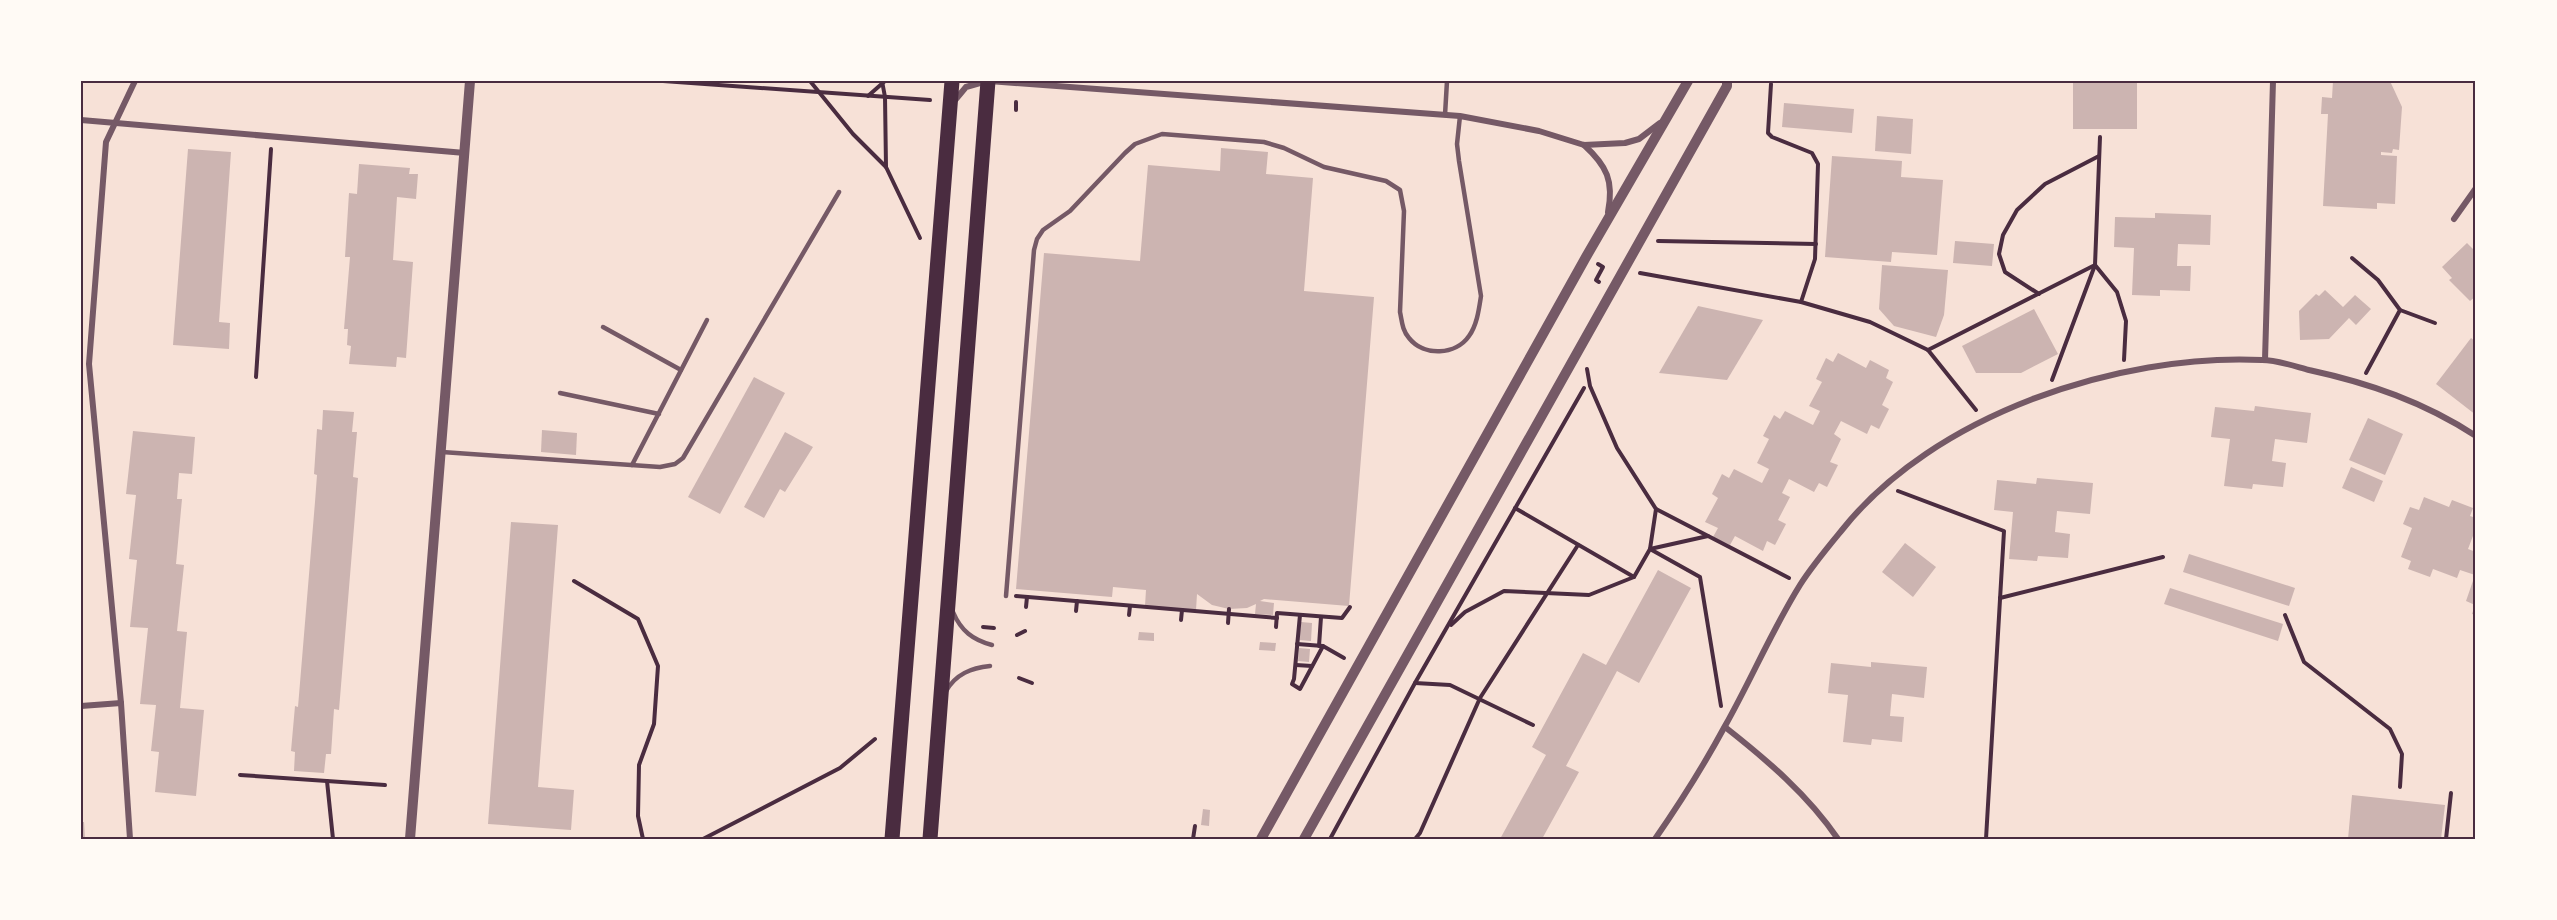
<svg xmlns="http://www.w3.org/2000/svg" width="2557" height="920" viewBox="0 0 2557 920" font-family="'Fira Sans',sans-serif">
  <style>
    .building { fill: #ccb4b1 }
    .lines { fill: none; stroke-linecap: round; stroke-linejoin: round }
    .path { stroke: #4a2c40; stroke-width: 4 }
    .service { stroke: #755966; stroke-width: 4.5 }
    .minor { stroke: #755966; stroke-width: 6 }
    .tertiary { stroke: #755966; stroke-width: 10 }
    .primary { stroke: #4a2c40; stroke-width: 15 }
    .neatline { fill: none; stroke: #4a2c40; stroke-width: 2 }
  </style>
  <rect width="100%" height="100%" fill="#f7e1d7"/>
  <g class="building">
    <rect x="2073" y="81" width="64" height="48"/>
    <polygon points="2333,81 2390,81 2402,107 2399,150 2393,149 2392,153 2381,152 2381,155 2397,156 2395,204 2377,203 2377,209 2323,206 2328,114 2321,114 2322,97 2332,98"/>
    <polygon points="1784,103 1854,109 1852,133 1782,127"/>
    <polygon points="1877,116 1913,119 1911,154 1875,151"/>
    <polygon points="1221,148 1268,152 1266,174 1313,178 1304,291 1374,297 1349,606 1264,599 1260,601 1274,603 1273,615 1255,614 1256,604 1247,608 1229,609 1212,605 1197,594 1196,610 1145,606 1146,590 1113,587 1112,597 1016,589 1044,253 1140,261 1148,165 1220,171"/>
    <polygon points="188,149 231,152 219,322 230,323 229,349 173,345"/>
    <polygon points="1832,156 1902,161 1901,177 1943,180 1937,255 1892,252 1891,262 1825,257"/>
    <polygon points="359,164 410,168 409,174 418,174 416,199 397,197 393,260 413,262 406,358 397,357 396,367 349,364 351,346 347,345 348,329 344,329 350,257 345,257 349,193 357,194"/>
    <polygon points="2155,213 2211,215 2210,245 2178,244 2177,266 2191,266 2190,291 2160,290 2160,296 2132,295 2134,248 2114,247 2115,217 2155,218"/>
    <polygon points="1955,241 1994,244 1992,266 1953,263"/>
    <polygon points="2467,243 2476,252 2476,296 2470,301 2449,280 2452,278 2442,267"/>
    <polygon points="1882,265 1948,270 1944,315 1936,337 1894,326 1879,309"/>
    <polygon points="2325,290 2343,307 2355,295 2371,309 2356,325 2349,318 2329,339 2300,340 2299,311 2316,294 2319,296"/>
    <polygon points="1698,306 1763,320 1727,380 1659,373"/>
    <polygon points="2034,309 2058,354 2021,373 1976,373 1962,346"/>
    <polygon points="2471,338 2476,342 2476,415 2436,384"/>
    <polygon points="1838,353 1866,368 1870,360 1889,370 1886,378 1893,382 1882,405 1889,409 1879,429 1871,425 1867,434 1841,421 1834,434 1841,439 1830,462 1838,465 1827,487 1819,483 1814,492 1789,479 1782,493 1790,497 1778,520 1786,524 1775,545 1767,541 1763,551 1735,536 1730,545 1713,537 1718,528 1705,522 1718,498 1712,494 1722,474 1729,478 1734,469 1762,483 1769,469 1757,463 1769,439 1763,436 1774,415 1780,419 1785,411 1813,425 1820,411 1809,406 1822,382 1816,379 1826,358 1833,362"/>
    <polygon points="754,377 785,393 720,514 688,497"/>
    <polygon points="2255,406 2311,413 2307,443 2275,439 2272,461 2286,463 2283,487 2253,484 2252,489 2224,486 2230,439 2211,437 2215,407 2254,411"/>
    <polygon points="323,410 354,412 352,432 357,432 353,477 358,478 339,710 334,709 331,754 326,754 324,773 294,771 295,752 291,751 295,706 298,707 315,502 317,475 314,474 317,429 322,430"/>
    <polygon points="2368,418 2403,434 2385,475 2349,460"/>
    <polygon points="542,430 577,433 576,455 541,452"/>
    <polygon points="133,431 195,437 192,474 179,473 177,499 182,499 176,564 184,565 177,631 187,632 180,708 204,710 196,796 155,792 159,752 151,751 156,705 140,704 148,628 130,627 137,560 129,559 136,495 126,494"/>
    <polygon points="785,432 813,447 785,492 780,489 764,518 744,507"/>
    <polygon points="2351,467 2383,481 2374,502 2342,488"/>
    <polygon points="2037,478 2093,483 2090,514 2057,511 2055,532 2070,534 2068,558 2038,556 2037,561 2009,559 2013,512 1994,510 1997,480 2036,484"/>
    <polygon points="2424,497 2449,507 2452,500 2473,508 2470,516 2476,518 2476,528 2468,549 2476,552 2476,615 2472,614 2475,605 2466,601 2475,575 2460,570 2457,578 2433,569 2430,577 2408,569 2411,561 2401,557 2412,528 2403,524 2410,507 2419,510"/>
    <polygon points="511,522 558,525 538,787 574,790 571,830 488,824"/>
    <polygon points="1905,543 1936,567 1913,597 1882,572"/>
    <polygon points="2189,554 2295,588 2289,606 2183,572"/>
    <polygon points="1658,570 1691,588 1639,683 1617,671 1566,766 1579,772 1542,839 1500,839 1546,755 1532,747 1583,653 1606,665"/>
    <polygon points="2170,588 2283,624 2278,641 2164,604"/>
    <polygon points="1301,622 1312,623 1311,641 1299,640"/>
    <polygon points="1139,632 1154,633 1154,641 1138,640"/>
    <polygon points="1260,642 1276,643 1275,651 1259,650"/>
    <polygon points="1299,648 1310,649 1309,662 1298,661"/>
    <polygon points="1871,662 1927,667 1924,698 1892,694 1890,716 1904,717 1902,742 1872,739 1871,745 1843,742 1848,695 1828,693 1831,663 1871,667"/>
    <polygon points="2352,795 2445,805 2441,839 2348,839"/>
    <polygon points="1203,809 1210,810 1209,826 1201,825"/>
    <polygon points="81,822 84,822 85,839 81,839"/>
  </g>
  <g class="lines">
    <g class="path">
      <polyline points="663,81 930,100"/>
      <polyline points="810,81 853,134 886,167"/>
      <polyline points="882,81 885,97 886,167 920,238"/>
      <polyline points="1771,84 1768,133 1772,137 1812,153 1818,164 1815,259 1801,302"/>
      <polyline points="868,96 885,81"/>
      <polyline points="1016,102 1016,110"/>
      <polyline points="1658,241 1816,244"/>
      <polyline points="2352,258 2378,280 2400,310 2366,373"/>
      <polyline points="1598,264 1603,267 1596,280 1599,282"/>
      <polyline points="1640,273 1801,302 1870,322 1928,350 1976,410"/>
      <polyline points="2039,294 2005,272 1999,254 2003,235 2017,210 2045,184 2099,156"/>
      <polyline points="2400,310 2435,323"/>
      <polyline points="1928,350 2095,265 2100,137"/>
      <polyline points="1587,369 1590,386 1617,448 1656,509 1650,549 1700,577 1721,706"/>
      <polyline points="256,377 271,149"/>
      <polyline points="2052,380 2095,265 2117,292 2126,321 2124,360"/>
      <polyline points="1898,491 2004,531 1986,839"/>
      <polyline points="1515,508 1634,577"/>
      <polyline points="1656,509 1789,578"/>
      <polyline points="574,581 638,619 658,666 654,724 639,765 638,816 643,839"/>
      <polyline points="1016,596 1277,618"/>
      <polyline points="2000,598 2163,557"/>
      <polyline points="1026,607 1027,597"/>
      <polyline points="1076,611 1077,601"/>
      <polyline points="1129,615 1130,606"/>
      <polyline points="1300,615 1294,679 1292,684 1300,689 1323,646"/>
      <polyline points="2285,615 2304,662 2390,729 2402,754 2400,787"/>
      <polyline points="1181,620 1182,610"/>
      <polyline points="1228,623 1229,609"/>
      <polyline points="1451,625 1465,612 1504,591 1589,595 1634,577 1650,549 1708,536"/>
      <polyline points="983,627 994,628"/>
      <polyline points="1276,627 1277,613 1342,618 1350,607"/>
      <polyline points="1017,635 1025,631"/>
      <polyline points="1297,644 1323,646 1344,658"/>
      <polyline points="1319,646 1321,617"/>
      <polyline points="1296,665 1312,666"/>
      <polyline points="1019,678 1032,683"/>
      <polyline points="1415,683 1450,685 1533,725"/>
      <polyline points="240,775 385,785"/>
      <polyline points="327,781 333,839"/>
      <polyline points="703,839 840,768 875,739"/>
      <polyline points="1193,839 1195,826"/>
      <polyline points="1330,839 1415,683 1584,388"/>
      <polyline points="1415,839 1420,833 1480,698 1578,545"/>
      <polyline points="2446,839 2451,793"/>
    </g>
    <g class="service">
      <polyline points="1445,115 1447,81"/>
      <polyline points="603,327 681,370"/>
      <polyline points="560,393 659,414"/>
      <polyline points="442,452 660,467 675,464 683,458 839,192"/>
      <polyline points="632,465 707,320"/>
      <path d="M1006,596L1034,250L1037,239L1043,230L1070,211L1125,153L1135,144L1162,134L1264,142L1284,148L1324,167L1386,181L1400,190L1404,211L1400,312C1402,321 1402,330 1409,338C1424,357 1456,355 1469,336C1477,325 1479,309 1481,296L1459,161L1457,144L1460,116"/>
      <path d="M953,612C961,631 973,640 992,645"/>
      <path d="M946,691C956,674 971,668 990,666"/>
    </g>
    <g class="minor">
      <polyline points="989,81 1460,116 1539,131 1584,145 1625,143 1639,139 1660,123"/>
      <polyline points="956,99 966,87 987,81"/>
      <polyline points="81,120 465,153"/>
      <path d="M1584,145C1607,166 1614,181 1608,212"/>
      <polyline points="2454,219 2476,188"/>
      <polyline points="2265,360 2273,81"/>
      <polyline points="81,706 121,703"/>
      <path d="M1725,727C1767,760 1808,795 1838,839"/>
      <polyline points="130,839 121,703 89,364 106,142 135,81"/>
      <path d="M1655,839C1680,803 1704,765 1725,726C1751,680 1772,630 1800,585C1812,566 1828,547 1842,530C1933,415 2118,353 2262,360C2277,360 2294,366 2309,370C2369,383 2424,402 2476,436"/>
    </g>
    <g class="tertiary">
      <polyline points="410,839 470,81"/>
      <polyline points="1261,839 1586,257 1688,81"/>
      <polyline points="1304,839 1727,86 1727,81"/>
    </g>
    <g class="primary">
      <polyline points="892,839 952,81"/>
      <polyline points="930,839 988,81"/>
    </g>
  </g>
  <rect width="2557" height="920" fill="none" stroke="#fffaf5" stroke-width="165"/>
  <rect x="82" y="82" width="2392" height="756" class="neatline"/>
</svg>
